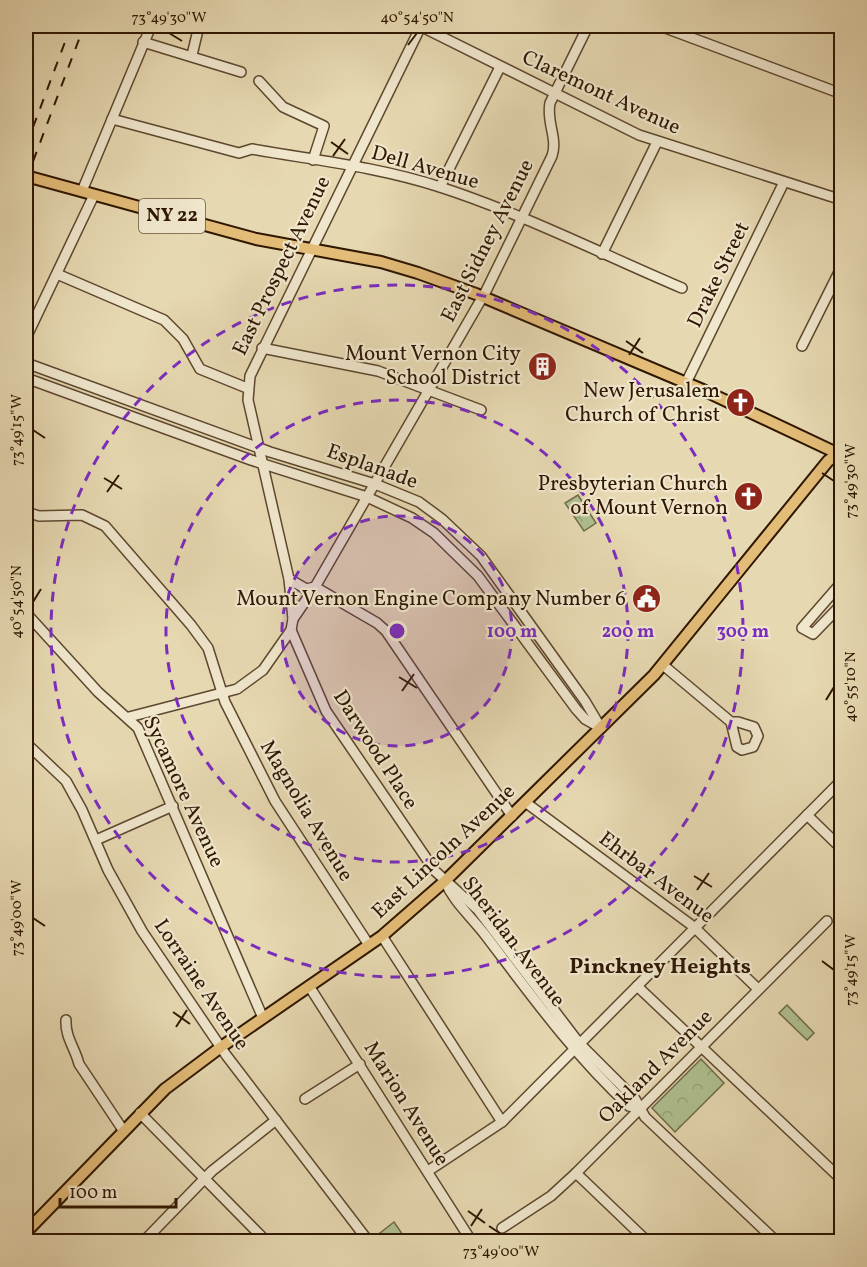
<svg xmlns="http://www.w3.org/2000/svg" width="867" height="1267" viewBox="0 0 867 1267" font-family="Vollkorn,serif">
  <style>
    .green { fill: #afc090; stroke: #6f6c49; stroke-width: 1.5 }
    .park { fill: url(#park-crowns); stroke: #6f6c49; stroke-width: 1.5 }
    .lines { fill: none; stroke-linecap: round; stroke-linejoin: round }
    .minor-casing { stroke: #5d472e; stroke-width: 12 }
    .major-casing { stroke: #2f1702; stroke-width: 14 }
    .minor { stroke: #efe6cc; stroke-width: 9 }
    .major { stroke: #e3bc78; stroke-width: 10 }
    .rail { stroke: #2f1702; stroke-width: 2; stroke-dasharray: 10 10; stroke-linecap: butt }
    .ticks { fill: none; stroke: #2f1702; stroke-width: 2 }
    .ring { fill: none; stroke: #7b2cbf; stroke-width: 3; stroke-dasharray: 10 8 }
    .labels { text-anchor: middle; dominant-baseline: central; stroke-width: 4.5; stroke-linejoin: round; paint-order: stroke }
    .shield { fill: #efe6cc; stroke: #69553f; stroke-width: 1.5 }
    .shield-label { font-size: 20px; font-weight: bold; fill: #2f1702 }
    .street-label { font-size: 21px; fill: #2f1702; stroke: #efe6cc }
    .poi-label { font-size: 21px; fill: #2f1702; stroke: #efe6cc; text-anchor: end }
    .neighbourhood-label { font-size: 22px; font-weight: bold; fill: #2f1702; stroke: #efe6cc }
    .centre { fill: #7b2cbf; stroke: #efe6cc; stroke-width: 3 }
    .ring-label { font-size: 18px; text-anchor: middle; font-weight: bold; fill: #7b2cbf; stroke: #efe6cc; stroke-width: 4.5; stroke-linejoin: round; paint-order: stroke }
    .neatline { fill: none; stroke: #2f1702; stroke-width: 2 }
    .ticks-label { font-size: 15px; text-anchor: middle; fill: #2f1702 }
  </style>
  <defs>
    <pattern id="park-crowns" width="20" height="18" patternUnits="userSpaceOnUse" patternTransform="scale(1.5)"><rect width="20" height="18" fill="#afc090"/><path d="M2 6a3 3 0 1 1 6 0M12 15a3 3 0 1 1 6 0" fill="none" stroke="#97a47b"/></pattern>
  </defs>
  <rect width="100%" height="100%" fill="#e6d8b1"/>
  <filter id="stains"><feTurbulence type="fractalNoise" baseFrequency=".00333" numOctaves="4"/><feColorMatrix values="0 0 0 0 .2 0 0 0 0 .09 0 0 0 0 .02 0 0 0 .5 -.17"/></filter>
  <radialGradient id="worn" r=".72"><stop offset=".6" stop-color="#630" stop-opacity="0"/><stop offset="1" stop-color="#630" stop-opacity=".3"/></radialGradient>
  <polygon class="green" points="394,1222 407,1241 378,1241 375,1237"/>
  <g class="park">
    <polygon points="578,495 596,523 584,531 565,503"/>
    <polygon points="787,1005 814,1033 807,1040 779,1013"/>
    <polygon points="701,1059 724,1083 675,1132 652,1108"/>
  </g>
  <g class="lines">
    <defs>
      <g id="minor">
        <polyline points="420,26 639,135 842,200"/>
        <polyline points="660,26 842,94"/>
        <polyline points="143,42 241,72"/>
        <polyline points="192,55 198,30 193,26"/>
        <polyline points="259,81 283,107 324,126 313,160"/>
        <path d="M112,119L239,153L252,149C314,160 379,167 440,187C523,214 602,254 682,288"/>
        <polyline points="440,187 500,67"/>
        <polyline points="82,191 151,26"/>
        <polyline points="602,254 657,142"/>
        <polyline points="57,274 164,320 183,339 200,369 247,388"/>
        <polyline points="26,338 94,195"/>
        <polyline points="802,346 842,266"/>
        <polyline points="262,348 378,371 481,410"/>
        <polyline points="26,363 270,452 375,484 419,502 442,519 481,556 585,701 601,728"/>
        <polyline points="26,378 251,460 367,497 412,518 434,533 478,576 576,709 585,719 601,728"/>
        <polyline points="686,383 784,182"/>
        <polyline points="26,512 39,516 82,515 105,526 191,625 208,648 225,702 275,801 369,945"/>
        <polyline points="289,579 306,589 315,587"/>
        <polyline points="842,582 802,628 813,634 842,604"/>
        <polyline points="315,587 377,623 386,631 512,816"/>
        <polyline points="26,613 98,692 138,728 263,1018"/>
        <path d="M293,619L315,587L486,291L552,156C558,138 546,122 550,103L588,26"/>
        <polyline points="291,630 326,711 435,871 478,910 579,1043 635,1099 645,1117 777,1242"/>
        <polyline points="663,665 731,722 738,722 754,727 758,736 753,747 742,750 737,747 731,722"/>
        <polyline points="129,717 237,689 263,670 291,630 293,619 289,579 248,400 250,376 421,26"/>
        <polyline points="26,743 66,781 82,810 108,870 142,931 226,1055 366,1238"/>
        <polyline points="525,802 694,927 758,989"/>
        <polyline points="807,815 842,849"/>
        <polyline points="96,840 173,806"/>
        <path d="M445,881C454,903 472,917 486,936C531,995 574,1055 629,1106L638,1108"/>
        <polyline points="382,936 502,1122"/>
        <polyline points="309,986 472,1242"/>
        <polyline points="637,986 842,1180"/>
        <path d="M66,1020C65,1037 75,1048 79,1064L123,1130"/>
        <polyline points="305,1099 360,1064"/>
        <polyline points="140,1113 267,1242"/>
        <polyline points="428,1171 502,1122 842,780"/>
        <polyline points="576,1173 648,1242"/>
        <polyline points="502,1228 551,1196 576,1173 827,921"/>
        <polyline points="143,1242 212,1171 276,1120"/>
      </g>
      <g id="major">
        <polyline points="26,176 256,239 381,262 418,273 476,294 703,390 841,455"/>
        <polyline points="26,1232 165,1089 221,1047 382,936 445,881 654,675 828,461 842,450"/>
      </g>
    </defs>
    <use href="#minor" class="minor-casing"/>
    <use href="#major" class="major-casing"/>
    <use href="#minor" class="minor"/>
    <use href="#major" class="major"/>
    <g class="rail">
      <polyline points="26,146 71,26"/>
      <polyline points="26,180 84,26"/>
    </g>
  </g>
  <path class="ticks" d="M169,33L182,41M408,45L417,33M331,142L348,154M333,156L345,139M626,341L643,353M629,355L640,338M33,430L45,438M822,473L834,481M104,478L122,489M107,492L119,475M33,602L41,589M399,677L417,688M402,691L414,674M826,700L834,687M694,876L712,887M697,890L709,873M33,918L45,926M822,961L834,970M173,1012L190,1024M176,1027L187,1010M468,1211L485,1223M471,1226L482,1209M489,1226L501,1234"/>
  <circle cx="397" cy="631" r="115" fill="#7b2cbf" fill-opacity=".12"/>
  <g class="ring">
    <circle cx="397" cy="631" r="115"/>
    <circle cx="397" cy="631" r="231"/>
    <circle cx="397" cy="631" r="346"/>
  </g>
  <defs>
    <symbol id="building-disc" viewBox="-11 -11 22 22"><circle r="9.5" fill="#8f2418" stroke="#efe6cc"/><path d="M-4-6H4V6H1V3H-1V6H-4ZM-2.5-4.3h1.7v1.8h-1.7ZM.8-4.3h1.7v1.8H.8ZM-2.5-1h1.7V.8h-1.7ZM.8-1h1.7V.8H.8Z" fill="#fff"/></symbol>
    <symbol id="church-disc" viewBox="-11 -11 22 22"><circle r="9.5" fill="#8f2418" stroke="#efe6cc"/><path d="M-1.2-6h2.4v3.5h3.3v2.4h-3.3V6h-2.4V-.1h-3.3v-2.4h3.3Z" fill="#fff"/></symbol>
    <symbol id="civic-disc" viewBox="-11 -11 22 22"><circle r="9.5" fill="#8f2418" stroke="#efe6cc"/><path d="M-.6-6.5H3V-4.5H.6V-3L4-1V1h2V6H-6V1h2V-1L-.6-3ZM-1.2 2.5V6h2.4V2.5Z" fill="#fff"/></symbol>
  </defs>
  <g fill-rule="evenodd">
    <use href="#building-disc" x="526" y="350" width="33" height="33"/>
    <use href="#church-disc" x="724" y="386" width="33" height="33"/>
    <use href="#church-disc" x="732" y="480" width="33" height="33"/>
    <use href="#civic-disc" x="630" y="582" width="33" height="33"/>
  </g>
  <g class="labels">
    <rect class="shield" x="139" y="199" width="66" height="34" rx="4.5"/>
    <g class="shield-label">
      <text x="172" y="216">NY 22</text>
    </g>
    <g class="street-label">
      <text transform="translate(601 93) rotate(25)">Claremont Avenue</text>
      <text transform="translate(425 168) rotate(16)">Dell Avenue</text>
      <text transform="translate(488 241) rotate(-63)">East Sidney Avenue</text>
      <text transform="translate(282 266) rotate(-64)">East Prospect Avenue</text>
      <text transform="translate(719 275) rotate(-64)">Drake Street</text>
      <text transform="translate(372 467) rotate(20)">Esplanade</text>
      <text transform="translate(375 750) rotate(57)">Darwood Place</text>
      <text transform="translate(183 792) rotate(65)">Sycamore Avenue</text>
      <text transform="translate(306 811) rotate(59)">Magnolia Avenue</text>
      <text transform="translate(444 852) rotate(-43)">East Lincoln Avenue</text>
      <text transform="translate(656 878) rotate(37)">Ehrbar Avenue</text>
      <text transform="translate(513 942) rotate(53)">Sheridan Avenue</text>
      <text transform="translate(201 985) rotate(56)">Lorraine Avenue</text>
      <text transform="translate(656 1067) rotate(-45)">Oakland Avenue</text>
      <text transform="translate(406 1104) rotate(58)">Marion Avenue</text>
    </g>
    <g class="poi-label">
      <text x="521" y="354">Mount Vernon City<tspan x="521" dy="24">School District</tspan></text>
      <text x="720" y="391">New Jerusalem<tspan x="720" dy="24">Church of Christ</tspan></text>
      <text x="728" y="484">Presbyterian Church<tspan x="728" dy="24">of Mount Vernon</tspan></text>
      <text x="626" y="599">Mount Vernon Engine Company Number 6</text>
    </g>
    <g class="neighbourhood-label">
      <text x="660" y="967">Pinckney Heights</text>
    </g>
  </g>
  <circle cx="397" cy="631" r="9" class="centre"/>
  <g class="ring-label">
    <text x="512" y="637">100 m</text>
    <text x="628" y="637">200 m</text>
    <text x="743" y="637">300 m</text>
  </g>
  <rect width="867" height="1267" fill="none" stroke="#e6d8b1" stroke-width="66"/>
  <path d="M60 1198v9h116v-9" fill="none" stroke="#2f1702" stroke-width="3"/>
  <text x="69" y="1198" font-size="18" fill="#2f1702" stroke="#efe6cc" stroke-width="4.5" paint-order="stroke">100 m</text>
  <rect x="33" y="33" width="801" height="1201" class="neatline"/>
  <g class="ticks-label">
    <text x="169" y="22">73°49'30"W</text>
    <text x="417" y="22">40°54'50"N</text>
    <text transform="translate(16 430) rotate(-90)" y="5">73°49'15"W</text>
    <text transform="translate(850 481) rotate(-90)" y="5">73°49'30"W</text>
    <text transform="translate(16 602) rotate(-90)" y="5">40°54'50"N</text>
    <text transform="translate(850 687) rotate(-90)" y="5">40°55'10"N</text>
    <text transform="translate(16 918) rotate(-90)" y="5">73°49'00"W</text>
    <text transform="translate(850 970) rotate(-90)" y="5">73°49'15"W</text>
    <text x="501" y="1256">73°49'00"W</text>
  </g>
  <rect width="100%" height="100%" filter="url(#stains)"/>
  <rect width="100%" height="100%" fill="url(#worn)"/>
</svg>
